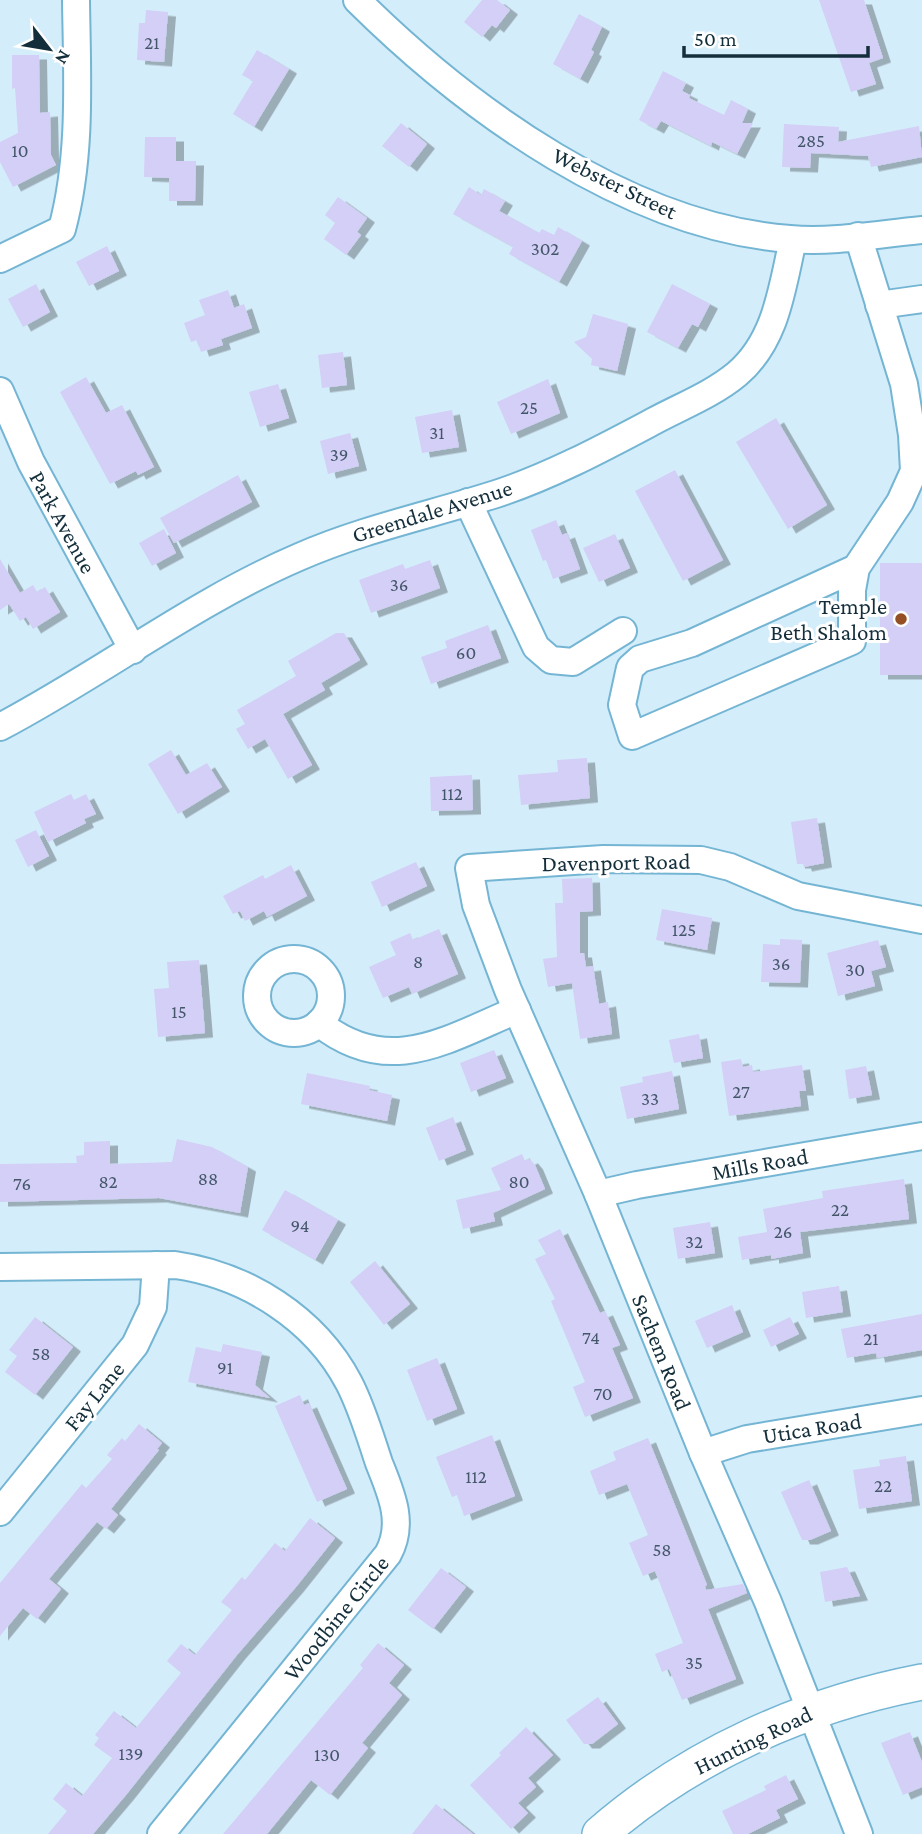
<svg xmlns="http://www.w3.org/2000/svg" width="922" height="1834" viewBox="0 0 922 1834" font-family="'Crimson Pro',serif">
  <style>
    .building { fill: #d3cff6; filter: url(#shadow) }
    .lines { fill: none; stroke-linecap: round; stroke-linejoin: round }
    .minor-casing { stroke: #74b5d4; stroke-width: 30 }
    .major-casing { stroke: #74b5d4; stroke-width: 38 }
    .minor { stroke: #fff; stroke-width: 26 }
    .major { stroke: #fff; stroke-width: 35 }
    .poi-dot { fill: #945024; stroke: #fff; stroke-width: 2.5 }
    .labels { text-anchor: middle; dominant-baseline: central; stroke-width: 6; stroke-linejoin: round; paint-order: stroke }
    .number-label { font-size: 19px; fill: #44576a }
    .street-label { font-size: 23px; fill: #142f3b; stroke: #fff }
    .poi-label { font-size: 23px; fill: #142f3b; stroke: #fff; text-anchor: end }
  </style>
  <defs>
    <filter id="shadow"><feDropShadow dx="8" dy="4.5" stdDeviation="0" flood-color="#0004"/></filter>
  </defs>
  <rect width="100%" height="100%" fill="#d4edfa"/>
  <g class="building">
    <polygon points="482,0 497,0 510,10 496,28 492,25 482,37 464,22"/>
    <polygon points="819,0 864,0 883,58 869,63 876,84 851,92"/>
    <polygon points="146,10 168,12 164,62 137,60 139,23 145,23"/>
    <polygon points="579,14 602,27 591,50 594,52 580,79 553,64"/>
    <polygon points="257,50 289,69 254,127 233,114 253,81 242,75"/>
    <polygon points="12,55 39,55 40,113 50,112 51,155 56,165 13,187 0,162 0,142 18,133 15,88 12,89"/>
    <polygon points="663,71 686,83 682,91 690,95 689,98 724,115 731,100 748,109 742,123 753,123 737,154 712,142 711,146 661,121 656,129 639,120"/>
    <polygon points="401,123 427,144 409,167 382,146"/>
    <polygon points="784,124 839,127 838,142 919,126 922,157 871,167 868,156 811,153 810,168 782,167"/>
    <polygon points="145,137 176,137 176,161 196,161 195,201 169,201 169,178 144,177"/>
    <polygon points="469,187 481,195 484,189 505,201 499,211 539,233 542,229 554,235 558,227 582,241 559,282 509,254 513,247 453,214"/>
    <polygon points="338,197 367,218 357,232 361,235 346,255 324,239 335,223 325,215"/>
    <polygon points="107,246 119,271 89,286 76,262"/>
    <polygon points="36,284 50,312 23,327 8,299"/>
    <polygon points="672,284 710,304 698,327 692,324 678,348 647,332"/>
    <polygon points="228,290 234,308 244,304 252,328 221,339 223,345 201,352 197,340 191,342 184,323 205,315 199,300"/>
    <polygon points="593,314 628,324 617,371 591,365 592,359 574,342 586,337"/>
    <polygon points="343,352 347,385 322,388 318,355"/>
    <polygon points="86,377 106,413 122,405 154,467 138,475 136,471 110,484 60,392"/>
    <polygon points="548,379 560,413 511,434 497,402"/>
    <polygon points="278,384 289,418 260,427 249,392"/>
    <polygon points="452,410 459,447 422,453 415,417"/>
    <polygon points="776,418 827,505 788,529 736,442"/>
    <polygon points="350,433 359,466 328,474 320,441"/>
    <polygon points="675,470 723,560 683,581 635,491"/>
    <polygon points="238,475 252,502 174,543 160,518"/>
    <polygon points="556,520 562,535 567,533 580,569 553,579 546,560 543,561 531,530"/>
    <polygon points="164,529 176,553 152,566 139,543"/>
    <polygon points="615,534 630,568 599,582 583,548"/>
    <polygon points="0,559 20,593 33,585 37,592 45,587 60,612 33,629 26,617 20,621 9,604 0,610"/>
    <polygon points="430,560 440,588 371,613 359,580 403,564 405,569"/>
    <rect x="880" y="563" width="42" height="112"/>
    <polygon points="488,625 501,658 431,684 421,657 447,648 445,641"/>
    <polygon points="336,633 344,633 360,660 321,683 325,690 283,714 312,765 288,779 265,739 248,749 236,729 245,724 237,710 296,676 288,661"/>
    <polygon points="171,750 186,775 207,763 222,787 178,814 148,764"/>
    <polygon points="587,758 590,798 521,805 518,775 558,772 557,760"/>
    <polygon points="472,775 473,810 431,811 430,777"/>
    <polygon points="71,794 74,800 86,794 96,814 84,819 86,823 48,842 34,812"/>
    <polygon points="817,818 824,863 804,867 803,864 797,864 791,822"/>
    <polygon points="36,830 49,856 28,867 15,840"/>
    <polygon points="416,862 427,886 382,907 371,882"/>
    <polygon points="291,865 307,896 267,917 264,911 245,921 240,911 233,914 223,896 263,875 265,879"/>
    <polygon points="592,878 593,911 580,912 580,953 584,953 586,967 593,966 599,1004 608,1002 612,1034 580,1039 572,983 548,987 543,959 557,957 555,903 563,903 562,879"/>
    <polygon points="662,909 712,918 707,950 656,940"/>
    <polygon points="439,929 458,974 412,994 409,987 383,998 369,967 396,955 390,942 410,933 413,940"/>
    <polygon points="780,939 802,940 800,983 761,982 763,944 780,945"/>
    <polygon points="878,940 886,967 871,971 875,986 838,996 827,953"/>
    <polygon points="199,960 205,1033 158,1037 154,989 169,988 167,962"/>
    <polygon points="699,1034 703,1058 674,1063 669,1040"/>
    <polygon points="494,1050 506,1078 471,1092 460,1063"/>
    <polygon points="741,1059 743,1067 752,1065 753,1072 802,1065 806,1091 799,1091 801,1106 729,1116 721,1062"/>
    <polygon points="866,1066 872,1095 849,1099 845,1070"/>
    <polygon points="672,1071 679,1109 627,1119 620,1087 643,1082 642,1077"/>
    <polygon points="307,1073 370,1086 369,1090 392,1095 387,1121 301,1104"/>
    <polygon points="453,1117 466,1150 439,1161 426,1128"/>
    <polygon points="177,1139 212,1147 248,1167 240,1213 159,1198 0,1202 0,1164 77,1163 76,1156 84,1155 84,1142 110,1141 110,1164 172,1162"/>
    <polygon points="522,1154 525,1161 530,1159 535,1165 545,1189 493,1213 495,1221 463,1229 456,1200 501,1190 491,1168"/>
    <polygon points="904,1179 909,1219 800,1232 803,1253 771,1259 771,1255 742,1260 738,1237 767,1232 763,1209 823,1198 822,1191"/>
    <polygon points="285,1190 338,1220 315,1260 262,1230"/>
    <polygon points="710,1222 715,1253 678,1259 673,1228"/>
    <polygon points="560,1229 600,1313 605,1311 620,1345 612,1348 633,1398 585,1417 573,1387 585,1382 551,1301 555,1299 535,1259 546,1254 538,1240"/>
    <polygon points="375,1261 410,1304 384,1325 350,1282"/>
    <polygon points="839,1286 843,1312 806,1318 802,1292"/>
    <polygon points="732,1305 743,1332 707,1348 695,1321"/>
    <polygon points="922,1314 922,1350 877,1358 876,1353 847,1358 841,1329"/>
    <polygon points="35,1317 73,1347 35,1395 5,1372 17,1356 9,1350"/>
    <polygon points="790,1317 799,1334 771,1347 763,1330"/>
    <polygon points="223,1344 262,1352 255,1385 270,1398 188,1382 196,1347 221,1352"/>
    <polygon points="437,1358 457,1409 427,1421 407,1370"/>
    <polygon points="300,1395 304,1405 309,1403 347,1489 317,1502 275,1406"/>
    <polygon points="139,1424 162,1443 157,1449 159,1450 111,1509 118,1515 106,1529 97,1522 49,1579 61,1589 37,1619 23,1608 0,1636 0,1583 82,1484 86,1488 112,1459 107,1455 122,1438 125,1441"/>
    <polygon points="492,1435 515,1496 464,1516 457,1495 452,1497 436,1457"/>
    <polygon points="648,1438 707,1585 705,1586 706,1590 743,1584 747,1593 708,1609 736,1679 682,1700 669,1669 662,1672 655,1654 683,1643 655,1571 643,1576 629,1543 648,1535 627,1484 599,1495 590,1471 616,1460 613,1452"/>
    <polygon points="906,1456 912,1501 859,1509 853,1470 880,1466 879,1460"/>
    <polygon points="809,1480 831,1531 810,1540 802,1540 781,1492"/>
    <polygon points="310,1518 335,1538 296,1587 237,1655 126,1795 93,1834 48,1834 67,1811 53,1799 66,1783 82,1796 112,1758 94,1745 99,1738 95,1735 114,1711 136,1728 181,1673 167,1661 181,1644 195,1655 232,1610 221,1602 242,1577 245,1580 275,1543 285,1551"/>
    <polygon points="847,1567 860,1596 825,1602 820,1572"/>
    <polygon points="441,1568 466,1587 433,1629 408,1610"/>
    <polygon points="378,1643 404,1665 389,1683 402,1695 362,1743 368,1748 330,1795 311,1780 267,1834 223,1834 363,1668 360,1665"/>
    <polygon points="598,1697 618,1724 592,1744 584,1744 566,1720"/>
    <polygon points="526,1727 553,1755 528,1778 536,1787 518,1803 528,1813 511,1829 470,1785 501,1755 499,1753"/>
    <polygon points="910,1732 922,1762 922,1787 903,1795 881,1743"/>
    <polygon points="786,1775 798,1799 776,1810 780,1818 748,1834 733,1834 722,1811 766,1790 764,1786"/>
    <polygon points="436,1804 473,1834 412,1834"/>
  </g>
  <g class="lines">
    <defs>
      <g id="minor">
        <path d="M357,0C468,110 629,227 790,239C833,243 879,234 922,230"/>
        <path d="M0,259L62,229C82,155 77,77 76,0"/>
        <polyline points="879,305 922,299"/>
        <polyline points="0,391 31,462 133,650"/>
        <polyline points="468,502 536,647 551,660 573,662 623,631"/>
        <polyline points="856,568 692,643 640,659 630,668 622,705 632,736 852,641 852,590 856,568 900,502 914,471 912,435 904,384 858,236"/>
        <path d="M0,727C101,674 194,602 299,557C363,529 430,515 496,494C551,476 603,448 654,421C682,406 713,394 737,374C777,340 782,287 793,240"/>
        <circle cx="294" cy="996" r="37"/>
        <path d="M319,1023C389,1079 447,1039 517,1010"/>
        <polyline points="598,1194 637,1185 922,1136"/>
        <path d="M0,1267L175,1265C246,1275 315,1318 349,1383C362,1408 370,1436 379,1463C391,1493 405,1523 388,1554L161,1834"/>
        <polyline points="703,1453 747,1439 922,1410"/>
        <polyline points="0,1512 135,1345 153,1307 156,1265"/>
        <polyline points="859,1834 768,1602 703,1453 598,1194 508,990 476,905 469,868 603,859 701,860 730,867 798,896 922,920"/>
      </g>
      <path id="major" d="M600,1834C692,1754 804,1705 922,1682"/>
    </defs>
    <use href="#minor" class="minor-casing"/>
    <use href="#major" class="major-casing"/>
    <use href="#minor" class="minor"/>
    <use href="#major" class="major"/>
  </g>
  <circle class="poi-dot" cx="901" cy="619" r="7"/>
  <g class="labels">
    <g class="number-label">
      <text x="152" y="42">21</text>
      <text x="811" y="140">285</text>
      <text x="20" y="150">10</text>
      <text x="545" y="248">302</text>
      <text x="529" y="407">25</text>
      <text x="437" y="432">31</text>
      <text x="339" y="454">39</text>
      <text x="399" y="584">36</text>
      <text x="466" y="652">60</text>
      <text x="452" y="793">112</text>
      <text x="684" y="929">125</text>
      <text x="418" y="961">8</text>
      <text x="781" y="963">36</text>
      <text x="855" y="969">30</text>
      <text x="179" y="1011">15</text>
      <text x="741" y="1091">27</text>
      <text x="650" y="1098">33</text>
      <text x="208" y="1178">88</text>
      <text x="108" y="1181">82</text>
      <text x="519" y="1181">80</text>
      <text x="22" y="1183">76</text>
      <text x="840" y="1209">22</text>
      <text x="300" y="1225">94</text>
      <text x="783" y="1231">26</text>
      <text x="694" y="1241">32</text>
      <text x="591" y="1337">74</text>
      <text x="871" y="1338">21</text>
      <text x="41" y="1353">58</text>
      <text x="225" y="1367">91</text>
      <text x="603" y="1393">70</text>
      <text x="476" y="1476">112</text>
      <text x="883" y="1485">22</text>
      <text x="662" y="1549">58</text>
      <text x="694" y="1662">35</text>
      <text x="131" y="1753">139</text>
      <text x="327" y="1754">130</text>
    </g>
    <g class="street-label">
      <text transform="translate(615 183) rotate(26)">Webster Street</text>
      <text transform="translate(432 511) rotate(-17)">Greendale Avenue</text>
      <text transform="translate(63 522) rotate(61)">Park Avenue</text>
      <text transform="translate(616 862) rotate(-1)">Davenport Road</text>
      <text transform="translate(760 1164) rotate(-10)">Mills Road</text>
      <text transform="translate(662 1352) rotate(68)">Sachem Road</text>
      <text transform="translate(94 1396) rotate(-51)">Fay Lane</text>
      <text transform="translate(812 1428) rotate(-9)">Utica Road</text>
      <text transform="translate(336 1618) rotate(-51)">Woodbine Circle</text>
      <text transform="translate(753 1740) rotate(-26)">Hunting Road</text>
    </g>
    <g class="poi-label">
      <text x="887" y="606">Temple<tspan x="887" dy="26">Beth Shalom</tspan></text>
    </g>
  </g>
  <g transform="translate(49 49) rotate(121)" stroke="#ffffff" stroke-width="5" paint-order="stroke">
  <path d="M0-5L12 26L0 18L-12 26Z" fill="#142f3b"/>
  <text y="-10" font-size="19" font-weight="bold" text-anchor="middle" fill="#142f3b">N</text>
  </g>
  <path d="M684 46v10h184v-10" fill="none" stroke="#142f3b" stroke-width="3.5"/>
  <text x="694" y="46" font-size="21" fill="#142f3b" stroke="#ffffff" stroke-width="5" paint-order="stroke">50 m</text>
</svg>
